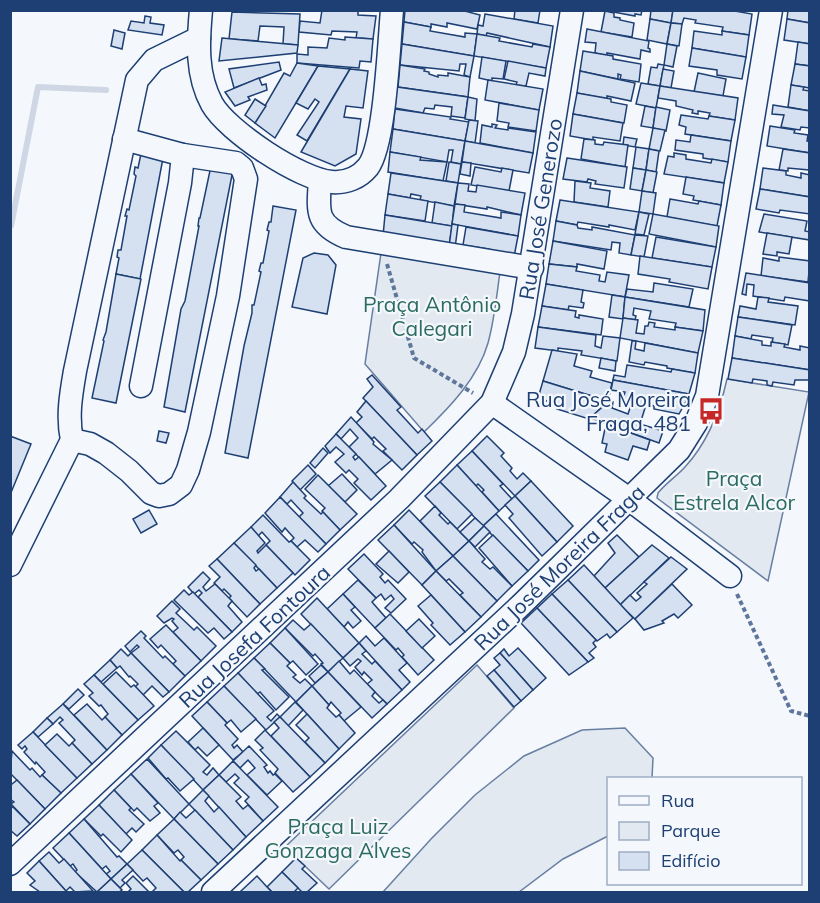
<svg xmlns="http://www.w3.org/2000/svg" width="820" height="903" viewBox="0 0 820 903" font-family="Mulish,sans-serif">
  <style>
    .green { fill: #e3e9f0; stroke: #687fa3; stroke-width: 1.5 }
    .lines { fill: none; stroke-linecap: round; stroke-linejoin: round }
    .stream { stroke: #cfd7e4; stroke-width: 6 }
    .building { fill: #d5e0f0; stroke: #1d3f73; stroke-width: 1.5 }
    .minor-casing { stroke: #1d3f73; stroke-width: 25 }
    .path { stroke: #5e769c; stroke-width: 4; stroke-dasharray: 4.5 3; stroke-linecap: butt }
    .minor { stroke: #f4f7fb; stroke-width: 22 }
    .labels { text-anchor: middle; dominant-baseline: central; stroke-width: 4.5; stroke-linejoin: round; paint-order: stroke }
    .street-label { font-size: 21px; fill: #1d3f73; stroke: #f4f7fb }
    .park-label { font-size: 21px; fill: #2c6c60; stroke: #f4f7fb }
    .poi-label { font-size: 21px; fill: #1d3f73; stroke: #f4f7fb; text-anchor: end }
  </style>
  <rect width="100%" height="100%" fill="#f4f7fb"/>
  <g class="green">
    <path d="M382,246L501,265C497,291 495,318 488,343C478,378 450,407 424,432L365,364Z"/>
    <path d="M727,379L809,392L768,581L657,498L658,493C666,483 677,476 685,467C708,442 720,411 727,379Z"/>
    <polygon points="477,665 514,708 329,889 285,847"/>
    <polygon points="625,728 653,758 652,778 608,778 608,836 563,859 519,892 383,892 431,839 475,795 524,756 582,730"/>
  </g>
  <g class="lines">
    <polyline class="stream" points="11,226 38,87 106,90"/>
  </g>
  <g class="building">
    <polygon points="322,10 358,10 358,15 376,16 373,39 356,38 357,32 332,31 331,35 299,32 300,21 320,23"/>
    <polygon points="405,10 461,10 480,15 477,29 447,23 447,27 431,24 431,27 404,22"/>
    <polygon points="515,10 540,10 538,23 514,19"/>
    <polygon points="603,10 642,10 641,15 635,14 635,16"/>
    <polygon points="651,10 673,10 671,23 650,19"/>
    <polygon points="673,10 729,10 752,14 749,35 722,31 723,27 695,23 696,20 684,18 682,24 671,23"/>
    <polygon points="788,10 810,10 810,23 787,19"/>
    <polygon points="605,11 614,13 614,17 620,18 620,20 634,23 632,37 601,32"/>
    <polygon points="232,12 300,14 298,45 283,44 284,27 260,26 258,41 229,39"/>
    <polygon points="485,14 553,26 550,47 487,33 486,36 477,34 478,25 483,26"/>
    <polygon points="145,16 151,17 150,23 164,25 162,35 128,30 131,21 144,23"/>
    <polygon points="650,19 671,23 667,44 647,40"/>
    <polygon points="787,19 810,23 810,44 784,40"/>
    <polygon points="404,22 431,27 430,31 465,37 465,33 477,34 474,56 402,44"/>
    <polygon points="671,23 682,24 679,46 667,44"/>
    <polygon points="587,29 649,41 648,48 650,49 650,52 641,50 640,59 607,53 607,56 595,53 596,43 585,42"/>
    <polygon points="114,30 125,33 122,49 111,46"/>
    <polygon points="694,31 722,35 722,31 749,35 746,57 692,48"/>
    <polygon points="477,34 500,38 499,41 532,47 533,44 550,47 546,68 474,56"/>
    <polygon points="345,37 373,39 371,62 360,61 359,68 297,63 297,54 308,55 308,47 327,48 329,38 345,40"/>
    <polygon points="222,38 298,45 297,53 219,61"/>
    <polygon points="798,42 810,44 810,66 795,64"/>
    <polygon points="402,44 474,56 470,77 464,75 466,64 460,64 459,71 400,65"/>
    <polygon points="667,44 677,46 673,67 664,65"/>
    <polygon points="692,48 746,57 742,79 717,75 717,70 689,66"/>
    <polygon points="583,51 613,56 613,59 641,64 639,82 620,79 621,75 618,74 618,79 580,71"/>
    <polygon points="482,57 506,61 503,79 492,78 492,81 479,78"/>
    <polygon points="508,61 546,68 545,76 529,73 526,86 516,85 517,82 504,79"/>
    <polygon points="279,62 281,70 234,88 229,69"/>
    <polygon points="297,63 318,66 275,138 255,123 284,73 290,76"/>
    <polygon points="658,64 664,65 660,86 648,84 651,67 657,68"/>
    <polygon points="795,64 810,66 810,88 791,85"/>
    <polygon points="400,65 425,69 424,71 429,72 429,74 438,77 438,75 448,76 448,73 470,77 468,97 398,87"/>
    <polygon points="318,66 350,69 307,141 297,135 319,102 315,99 308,109 296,103"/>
    <polygon points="350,69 368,71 363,108 346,106 344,117 361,119 356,154 335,166 301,152"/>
    <polygon points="663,69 674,71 671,88 660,86"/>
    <polygon points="580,71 635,83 631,101 607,96 607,99 577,93"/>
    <polygon points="698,73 726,79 723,96 694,92"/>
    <polygon points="259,78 262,85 266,84 267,90 248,97 250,100 235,106 225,92"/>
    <polygon points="488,80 543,89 539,110 485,100"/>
    <polygon points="641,83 660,86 656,108 636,104"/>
    <polygon points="791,85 804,87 803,90 810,91 810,111 788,107"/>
    <polygon points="660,86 738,98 735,120 709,116 710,113 698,111 698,114 692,113 693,110 676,106 676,101 658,98"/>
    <polygon points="397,87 468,97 465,118 451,116 452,107 435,105 434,109 425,108 423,113 395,108"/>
    <polygon points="577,93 611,99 611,102 627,105 624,123 573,114"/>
    <polygon points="468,97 477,99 475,121 465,119"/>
    <polygon points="255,99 266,106 255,123 245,115"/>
    <polygon points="499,103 539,110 536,131 508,127 509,123 497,121"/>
    <polygon points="773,105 810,111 810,128 801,127 800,130 781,127 784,115 772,114"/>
    <polygon points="645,106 656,108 653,128 641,126"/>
    <polygon points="656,107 670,110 666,131 653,128"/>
    <polygon points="395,109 451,117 450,119 469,122 465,141 393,129"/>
    <polygon points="573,114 623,123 620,141 593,137 593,140 570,136"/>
    <polygon points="681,115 708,119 709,116 735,120 731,141 685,134 686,127 679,125"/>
    <polygon points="469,120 478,121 475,143 465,141"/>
    <polygon points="492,124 497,125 495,128 508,130 508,128 536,132 533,153 480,143 482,125 492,127"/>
    <polygon points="770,126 795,130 794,133 808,135 807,141 810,142 810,153 767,146"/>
    <polygon points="653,128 665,130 660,151 649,149"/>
    <polygon points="393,129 465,141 461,164 451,162 453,150 449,150 447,162 390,152"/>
    <polygon points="691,135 731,141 728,162 703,158 703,154 675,150 676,140 690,142"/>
    <polygon points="624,137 637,139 635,147 623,145"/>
    <polygon points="584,139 595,140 595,144 603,145 604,142 628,145 625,167 581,159"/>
    <polygon points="465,141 533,153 529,173 462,162"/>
    <polygon points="636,147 649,149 646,170 633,168"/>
    <polygon points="142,149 164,153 140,279 116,274 119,258 117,257 118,250 121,250 127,216 125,216 127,209 129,210 136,176 134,174 135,167 138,168"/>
    <polygon points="649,149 659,151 656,172 646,170"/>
    <polygon points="783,149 810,153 810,175 809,170 788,168 788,171 779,170"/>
    <polygon points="390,152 421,157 420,160 447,162 443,181 388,172"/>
    <polygon points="674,153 686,155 686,159 711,163 712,159 728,162 724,183 664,174 668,156 674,157"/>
    <polygon points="567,158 627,167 624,188 595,184 596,181 588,179 587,182 563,179"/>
    <polygon points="212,161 234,165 185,412 164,407 181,309 185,301 199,226 198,226 199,218 200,218"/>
    <polygon points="449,162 461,164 458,183 446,181"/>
    <polygon points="462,162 471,163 470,176 460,174"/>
    <polygon points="475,167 501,172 502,168 513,170 509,191 471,185"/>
    <polygon points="633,168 646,170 642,191 630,189"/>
    <polygon points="763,168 786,171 786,175 801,178 801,173 810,175 810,197 760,189"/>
    <polygon points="646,170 657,172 653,193 642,191"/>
    <polygon points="391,173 458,183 454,206 420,200 421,196 411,194 410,198 388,194"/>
    <polygon points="686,177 724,183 721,205 693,200 694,196 683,194"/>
    <polygon points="575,181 591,183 590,188 610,191 608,207 574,202"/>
    <polygon points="458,183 469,184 468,191 476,192 477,185 525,193 521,215 487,207 487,209 455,204"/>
    <polygon points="760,189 810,197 810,214 780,210 779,213 756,209"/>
    <polygon points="642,191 656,193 653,214 639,212"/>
    <polygon points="388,194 428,201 425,221 385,215"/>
    <polygon points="670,199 698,204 699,201 721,205 717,226 667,217"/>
    <polygon points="560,200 639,212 635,230 609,225 609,227 578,222 577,225 556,221"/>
    <polygon points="435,202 454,206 452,226 432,223"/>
    <polygon points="455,204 465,205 464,212 501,218 501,212 521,215 518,236 452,224"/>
    <polygon points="273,206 296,210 248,458 225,453 244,346 252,313 252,305 254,305 261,272 259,271 261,263 263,263 269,231 267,230 269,222 271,222"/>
    <polygon points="639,212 649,214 644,235 635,234"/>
    <polygon points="653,214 719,226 716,247 649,234"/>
    <polygon points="764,214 807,221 805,231 810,232 810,240 759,232"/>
    <polygon points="385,215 452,226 449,247 383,236"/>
    <polygon points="556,221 577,225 578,228 592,230 592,227 635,235 631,255 619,253 620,243 612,242 611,250 553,241"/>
    <polygon points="452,224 458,225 455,248 449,247"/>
    <polygon points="466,227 518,236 514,257 488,253 489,249 463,245"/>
    <polygon points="767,233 792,237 789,254 777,252 777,256 763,254"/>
    <polygon points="635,235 648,236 644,257 631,255"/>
    <polygon points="656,237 716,247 712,267 652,258"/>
    <polygon points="553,241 607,251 604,269 577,264 577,267 549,264"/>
    <polygon points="314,253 328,255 336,265 327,314 292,307 303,258"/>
    <polygon points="640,256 712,267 708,289 669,282 670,279 638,274"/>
    <polygon points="779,257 810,261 808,282 761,276 763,258 779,261"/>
    <polygon points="549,264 577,267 576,271 600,275 599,281 605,282 607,272 629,275 625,297 546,284"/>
    <polygon points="746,273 810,283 810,301 785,297 784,301 753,296 754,285 747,284 746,295 742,294"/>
    <polygon points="116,274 141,279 116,403 92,398 104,341 103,340 106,332"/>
    <polygon points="654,283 693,289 689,307 625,297 627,289 653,292"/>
    <polygon points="546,284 583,290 581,302 584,303 583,308 569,306 568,310 542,306"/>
    <polygon points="612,295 625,297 623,319 609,317"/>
    <polygon points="625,297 705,310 703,331 675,327 676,323 649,319 651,311 634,308 633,315 636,316 635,320 623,318"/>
    <polygon points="758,297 769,298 768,302 798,306 795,325 738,317 740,306 756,309"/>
    <polygon points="542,306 576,311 575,317 579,318 579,315 603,319 601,335 538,327"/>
    <polygon points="738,317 792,325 788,345 772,342 773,338 752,335 751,339 735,336"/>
    <polygon points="623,318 638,320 636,333 644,334 645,326 648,326 649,322 655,323 654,327 675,330 675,327 703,331 698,353 620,338"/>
    <polygon points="538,327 596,335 595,346 601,348 603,336 620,338 617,361 581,355 582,351 558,348 558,351 535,348"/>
    <polygon points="735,336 762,341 762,345 771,346 771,342 785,344 784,347 800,350 800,346 810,348 810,370 732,358"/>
    <polygon points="632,341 636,341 635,349 644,351 645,343 698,353 695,373 667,368 667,366 645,362 644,365 629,362"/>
    <polygon points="552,350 577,354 574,366 592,371 590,377 612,383 608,401 543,381"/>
    <polygon points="601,358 616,361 615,371 599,368"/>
    <polygon points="732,358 810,370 810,380 795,380 794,385 773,382 772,386 767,385 767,381 753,379 752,383 728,379"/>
    <polygon points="627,365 671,372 672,369 695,373 689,394 613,380 614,375 625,377"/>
    <polygon points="372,375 401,407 397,410 418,433 422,429 432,441 417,455 363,398 373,387 367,379"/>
    <polygon points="613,380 689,394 689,396 679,414 654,409 654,406 621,401 622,395 624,395 625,392 611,390"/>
    <polygon points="543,381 608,401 608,402 589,419 557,409 558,405 538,398"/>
    <polygon points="366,401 417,455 402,470 383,451 386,449 374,437 372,439 356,423 362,417 357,412"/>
    <polygon points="608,402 613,402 612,408 628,414 631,405 645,408 640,424 663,431 659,443 590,418"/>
    <polygon points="351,417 374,442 373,444 392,460 375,474 349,447 358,438 350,429 341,439 336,434"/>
    <polygon points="606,424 650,440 647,450 633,446 628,460 605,452 607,444 602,443"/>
    <polygon points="159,431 169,433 166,443 157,441"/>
    <polygon points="336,434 356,454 353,457 355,460 359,457 386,486 371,500 354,483 358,479 349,470 346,473 335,462 344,454 336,447 330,453 325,446"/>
    <polygon points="10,436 31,444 10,495"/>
    <polygon points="487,436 504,453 501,456 512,468 510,471 517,479 523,473 531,481 515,496 472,451"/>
    <polygon points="323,448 328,453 315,468 310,463"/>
    <polygon points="472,451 503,484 500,486 512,499 499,511 482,492 484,490 478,484 476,486 457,465"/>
    <polygon points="308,465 316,474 300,490 292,481"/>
    <polygon points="457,465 499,511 483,526 440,482"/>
    <polygon points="342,474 357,490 345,502 328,486"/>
    <polygon points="318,475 357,514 340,530 322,511 325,508 305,489"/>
    <polygon points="531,481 573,526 557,542 515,496"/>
    <polygon points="293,482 306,496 304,498 321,514 323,512 340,530 326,544 299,517 303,513 291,500 287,504 280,497"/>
    <polygon points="440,482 472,514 457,529 425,496"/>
    <polygon points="515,496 557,542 542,556 509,518 513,514 505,505"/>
    <polygon points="280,497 326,544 318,552 305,540 297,547 291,541 294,538 285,528 282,532 265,513"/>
    <polygon points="435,506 441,513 439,515 448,524 450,522 469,541 453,556 420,521"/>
    <polygon points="149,510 157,524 141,533 133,519"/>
    <polygon points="409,510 453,556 436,571 422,552 423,550 414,542 412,544 394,525"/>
    <polygon points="496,514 539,560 528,571 483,526"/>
    <polygon points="263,515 289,542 291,541 310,560 295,575 266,545 270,541 262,532 258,536 251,527"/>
    <polygon points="475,518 484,526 469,541 460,532"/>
    <polygon points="394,525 436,571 422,585 378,540"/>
    <polygon points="484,526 490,532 475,547 469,541"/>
    <polygon points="251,527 265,543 257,551 258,553 266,545 293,573 277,588 234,543"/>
    <polygon points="493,535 528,571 512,586 479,548"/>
    <polygon points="617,535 639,557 605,588 594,576 615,553 608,543"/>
    <polygon points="469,541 485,559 482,562 490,569 493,567 512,586 497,601 453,556"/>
    <polygon points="234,543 256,565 254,568 256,571 259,569 277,588 260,604 217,559"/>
    <polygon points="652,545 669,558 620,605 605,588"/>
    <polygon points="389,551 409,572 398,583 376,564"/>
    <polygon points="364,554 383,574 380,577 385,583 388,580 406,599 391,613 385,608 394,599 391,595 385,600 381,594 376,598 348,569"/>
    <polygon points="453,556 497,601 481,617 460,595 463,593 449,579 446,581 436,571"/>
    <polygon points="671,557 687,569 635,619 620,605 630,595 636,601 641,597 637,593 647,584 644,582"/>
    <polygon points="217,559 260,604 247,617 229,598 231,596 224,589 222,591 214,583 220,577 209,566"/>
    <polygon points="584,565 633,618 617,632 568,580"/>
    <polygon points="436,571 481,617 465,632 422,585"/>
    <polygon points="203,572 210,579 203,587 206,591 215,584 232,601 228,606 242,622 232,632 198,597 202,593 199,590 194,594 188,587"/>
    <polygon points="358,580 376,598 372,602 386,618 375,628 343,594"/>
    <polygon points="568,580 617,632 610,638 607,634 597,641 552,594"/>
    <polygon points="672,584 692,605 678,618 674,614 662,621 664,623 644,630 635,619"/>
    <polygon points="184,590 189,595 193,592 232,632 224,639 214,628 208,633 174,600"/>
    <polygon points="343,594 355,607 351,610 361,621 353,628 348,622 344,627 327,609"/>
    <polygon points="552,594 596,640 593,643 596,647 589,653 594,658 588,662 537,608"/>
    <polygon points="431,595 465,632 450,645 431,625 433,623 418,606"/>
    <polygon points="317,598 359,643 343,658 301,614"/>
    <polygon points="172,601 180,609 176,613 194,630 197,627 216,646 201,661 173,632 178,628 172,621 174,619 172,618 164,623 157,616"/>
    <polygon points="537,608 588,662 569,675 521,623"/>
    <polygon points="390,614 434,660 418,675 402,657 404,655 398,648 396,650 375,628"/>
    <polygon points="419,619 435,636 422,648 406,631"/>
    <polygon points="293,620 304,630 311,624 343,658 328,672 321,664 323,663 315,654 313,656 285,628"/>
    <polygon points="166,625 201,661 185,676 173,664 176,661 161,645 158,648 150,639"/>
    <polygon points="285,628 318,664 306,675 293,661 290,663 270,643"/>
    <polygon points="141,631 146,636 144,638 163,658 165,656 185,676 169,692 131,653 139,647 137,645 130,652 125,646"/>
    <polygon points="366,636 375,646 384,638 407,663 399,670 410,682 402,690 359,643"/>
    <polygon points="270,643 290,663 287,666 296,675 293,677 300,683 305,679 312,686 296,702 254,658"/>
    <polygon points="359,643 366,651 362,654 372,664 375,661 402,690 387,704 367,684 372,680 364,672 362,675 355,667 361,661 358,659 350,666 343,658"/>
    <polygon points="518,648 546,678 533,690 500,653 504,649 509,656"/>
    <polygon points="121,649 128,656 131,653 169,692 163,697 152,686 143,695 135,687 138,684 130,676 129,677 120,666 117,668 110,660"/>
    <polygon points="500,653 533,690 521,701 494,670 500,665 494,658"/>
    <polygon points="254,658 265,669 262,670 289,697 276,710 260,692 257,694 238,673"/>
    <polygon points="110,660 117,668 101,682 94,675"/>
    <polygon points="339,661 350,674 354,670 375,692 372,696 379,703 383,700 387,704 372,718 328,672"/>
    <polygon points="321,665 328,672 315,683 309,676"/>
    <polygon points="494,670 521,701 514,707 487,676"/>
    <polygon points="116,672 131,687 134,685 154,706 138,720 103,684"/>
    <polygon points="328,672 361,707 344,721 339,715 341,713 331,702 329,705 312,686"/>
    <polygon points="238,673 274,711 267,717 271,721 277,714 280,717 266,730 224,686"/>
    <polygon points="94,675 138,720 122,735 105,717 108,714 101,705 99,706 89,696 93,693 84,684"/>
    <polygon points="224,686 256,719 241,732 231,720 227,723 207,702"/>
    <polygon points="312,686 329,705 327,708 336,717 339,715 355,733 339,749 296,702"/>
    <polygon points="78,689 84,695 69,709 63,704"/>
    <polygon points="207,702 227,723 225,725 238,739 232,745 234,748 237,745 243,752 233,760 192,716"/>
    <polygon points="295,702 303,710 288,726 280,717"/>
    <polygon points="63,704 107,750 92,764 72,743 75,740 59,723 63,720 60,717 53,724 47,718"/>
    <polygon points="87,704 102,720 105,717 122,735 107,750 74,715"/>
    <polygon points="307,714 339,749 325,763 305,742 309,738 296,725"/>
    <polygon points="280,717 325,763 310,777 271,736 279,728 274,722"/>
    <polygon points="47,718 53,724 38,737 33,732"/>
    <polygon points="203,728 219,745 207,756 198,747 195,750 188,742"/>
    <polygon points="265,730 310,777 293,792 275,773 278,769 260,750 263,748 255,740"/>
    <polygon points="176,731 210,765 203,772 207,775 213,768 219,775 203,790 161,745"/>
    <polygon points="33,732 77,778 61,793 42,775 45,772 36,762 35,764 24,752 27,749 25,746 22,749 18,745"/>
    <polygon points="57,734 69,746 72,743 92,764 77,778 45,745"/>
    <polygon points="161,745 194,779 180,791 168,778 166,779 148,758"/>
    <polygon points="249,746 267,765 264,767 268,773 270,771 273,775 275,774 282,781 267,795 247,775 255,768 248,760 240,768 233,761"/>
    <polygon points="12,751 30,770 32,768 40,777 42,775 61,793 45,809 10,773"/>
    <polygon points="147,759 189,804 174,819 131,774"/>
    <polygon points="233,761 278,807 263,821 245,801 249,797 234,783 239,778 235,774 226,782 219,775"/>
    <polygon points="131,774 158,803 154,806 160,813 150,821 137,808 134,811 114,790"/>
    <polygon points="219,775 241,797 236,801 243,809 248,805 263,821 246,837 203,790"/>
    <polygon points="17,780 45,809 30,824 11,804 14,802 10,799 10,782 12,784"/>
    <polygon points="114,790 131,808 129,810 144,824 136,832 132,828 126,834 99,805"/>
    <polygon points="203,790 209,796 205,801 214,812 219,807 246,837 233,850 189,804"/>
    <polygon points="99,805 132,840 121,852 103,834 101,836 84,819"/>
    <polygon points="13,807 30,824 17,836 10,830 10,809"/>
    <polygon points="195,810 233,850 218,864 174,819 180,812 186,818"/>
    <polygon points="84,819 117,857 119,856 127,864 111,879 106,874 110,871 106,866 102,869 69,833"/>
    <polygon points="174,819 218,864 201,880 181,860 184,857 178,850 174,853 157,835"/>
    <polygon points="69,833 111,879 97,892 75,872 77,870 73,864 70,866 53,848"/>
    <polygon points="157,835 180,861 181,860 201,880 188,892 184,892 142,850"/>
    <polygon points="142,850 184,892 154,892 153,891 156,888 147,878 143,881 127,864"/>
    <polygon points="49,852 59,863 64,859 93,891 75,892 70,887 66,891 39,861"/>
    <polygon points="296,858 305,866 302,869 317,883 307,892 302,892 282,872"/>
    <polygon points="39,861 66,891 67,892 40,892 30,885 35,881 27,873"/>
    <polygon points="127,864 133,870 122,880 125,883 120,888 111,879"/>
    <polygon points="282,872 298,888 294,892 272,892 267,887"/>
    <polygon points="133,876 149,892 128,892 131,889 126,883"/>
    <polygon points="257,876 267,887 272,892 242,892 241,891"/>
    <polygon points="111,879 122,890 119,892 97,892"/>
  </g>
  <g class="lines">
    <defs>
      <g id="minor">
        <path d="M201,10C198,42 196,75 212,104C227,131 301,180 332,182C346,183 359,178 368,167C385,145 389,43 392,10"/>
        <polyline points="124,139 183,155 180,183 141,386"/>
        <path d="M320,180C318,211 315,224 346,237L532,268"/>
        <polyline points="492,403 629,499 730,576"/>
        <polyline points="72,440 90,444 106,453 129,471 151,493 159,496 169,494 181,485 188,470 199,432 228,296 246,179 242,168 236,163 183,155"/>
        <path d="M10,565L72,440C67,417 71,394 75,371L137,80L154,60L199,38"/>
        <polyline points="10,864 399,499 492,403 514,352 523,314 572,10"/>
        <polyline points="213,892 521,605 679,450 696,423 707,396 771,10"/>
      </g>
    </defs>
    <use href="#minor" class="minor-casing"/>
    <g class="path">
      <polyline points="387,264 414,358 473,393"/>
      <polyline points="737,594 791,711 810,716"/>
    </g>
    <use href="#minor" class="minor"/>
  </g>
  <defs>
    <symbol id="bus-bare" viewBox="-9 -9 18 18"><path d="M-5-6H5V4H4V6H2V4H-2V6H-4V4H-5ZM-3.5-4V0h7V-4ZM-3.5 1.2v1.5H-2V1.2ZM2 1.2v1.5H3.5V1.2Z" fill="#c62828" stroke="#f4f7fb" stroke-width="2.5" paint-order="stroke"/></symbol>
  </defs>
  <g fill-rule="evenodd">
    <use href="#bus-bare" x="692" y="392" width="38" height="38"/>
  </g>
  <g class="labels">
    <g class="street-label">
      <text transform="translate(540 209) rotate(-81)">Rua José Generozo</text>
      <text transform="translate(559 567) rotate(-44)">Rua José Moreira Fraga</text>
      <text transform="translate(254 636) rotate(-43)">Rua Josefa Fontoura</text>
    </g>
    <g class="park-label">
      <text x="432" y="304">Praça Antônio<tspan x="432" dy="24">Calegari</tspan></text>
      <text x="734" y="478">Praça<tspan x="734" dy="24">Estrela Alcor</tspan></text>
      <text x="338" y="826">Praça Luiz<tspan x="338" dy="24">Gonzaga Alves</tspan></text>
    </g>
    <g class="poi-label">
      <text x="691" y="399">Rua José Moreira<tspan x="691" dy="24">Fraga, 481</tspan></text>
    </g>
  </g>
  <rect width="820" height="903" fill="none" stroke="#1d3f73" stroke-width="24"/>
  <rect x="607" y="777" width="195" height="108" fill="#f4f7fb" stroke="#9eadc5" stroke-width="1.5"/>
  <rect x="619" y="796" width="30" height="9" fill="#f4f7fb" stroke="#9eadc5" stroke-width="1.5"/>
  <text x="661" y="807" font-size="18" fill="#1d3f73">Rua</text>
  <rect x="619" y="822" width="30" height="18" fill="#e3e9f0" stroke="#9eadc5" stroke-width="1.5"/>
  <text x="661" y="837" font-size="18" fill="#1d3f73">Parque</text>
  <rect x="619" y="852" width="30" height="18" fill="#d5e0f0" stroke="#9eadc5" stroke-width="1.5"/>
  <text x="661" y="867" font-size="18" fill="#1d3f73">Edifício</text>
</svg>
